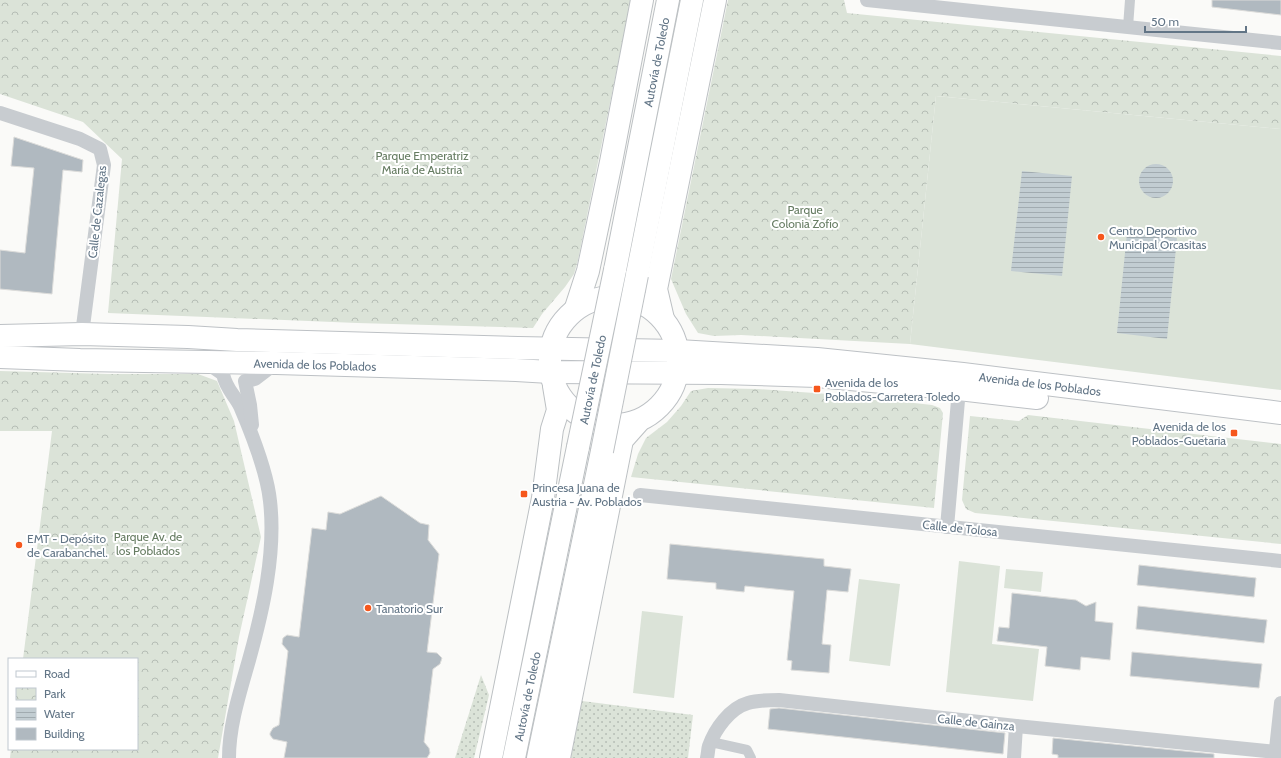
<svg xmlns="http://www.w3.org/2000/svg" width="1281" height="758" viewBox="0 0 1281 758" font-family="Cabin,sans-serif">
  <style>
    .grass { fill: url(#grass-dots) }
    .park { fill: url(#park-crowns) }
    .pitch { fill: #dbe3d8 }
    .water { fill: url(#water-rules) }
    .building { fill: #b0b9c0; stroke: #dcdcda }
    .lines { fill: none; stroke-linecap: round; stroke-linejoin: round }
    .primary-casing { stroke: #bdc1c5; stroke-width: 24 }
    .motorway-casing { stroke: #bcc0c3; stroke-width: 24 }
    .pedestrian { stroke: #c8ccd0; stroke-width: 10 }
    .minor { stroke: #c8ccd0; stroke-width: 14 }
    .primary { stroke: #fff; stroke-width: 22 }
    .motorway { stroke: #fff; stroke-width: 22 }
    .motorway-bridge-casing { stroke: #bcc0c3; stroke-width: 24; stroke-linecap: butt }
    .motorway-bridge { stroke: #fff; stroke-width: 22 }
    .poi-dot { fill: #f6571c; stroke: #fff; stroke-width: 1.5 }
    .labels { text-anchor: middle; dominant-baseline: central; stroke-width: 4; stroke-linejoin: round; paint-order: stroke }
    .street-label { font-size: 12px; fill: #627586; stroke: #fff }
    .park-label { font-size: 12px; fill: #667c62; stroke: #fff }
    .poi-label { font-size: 12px; fill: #627586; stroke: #fff; text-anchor: start }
  </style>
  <defs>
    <pattern id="grass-dots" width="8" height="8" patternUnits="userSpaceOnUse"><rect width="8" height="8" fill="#dbe3d8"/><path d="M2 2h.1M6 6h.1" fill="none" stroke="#b5bdb5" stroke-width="1.8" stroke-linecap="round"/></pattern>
    <pattern id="park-crowns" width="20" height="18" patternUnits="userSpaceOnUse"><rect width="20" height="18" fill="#dbe3d8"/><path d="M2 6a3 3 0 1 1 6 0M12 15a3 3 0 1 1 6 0" fill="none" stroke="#b5bdb5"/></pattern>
    <pattern id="water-rules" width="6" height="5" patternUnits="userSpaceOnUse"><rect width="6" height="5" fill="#c2cdd2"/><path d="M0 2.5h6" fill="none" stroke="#a1abb0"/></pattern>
  </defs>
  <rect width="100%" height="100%" fill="#fafaf8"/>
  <g class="grass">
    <polygon points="481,675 489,695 474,758 455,758"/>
    <polygon points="582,701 693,715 688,758 571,758"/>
  </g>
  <g class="park">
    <polygon points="0,0 631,0 578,260 574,274 565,287 542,314 533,328 357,323 108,313 122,159 83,122 0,94"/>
    <polygon points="728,0 844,0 847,13 1281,56 1281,129 936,96 910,344 741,335 714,336 698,333 686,314 671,279"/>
    <polygon points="0,371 108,374 198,374 217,381 234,421 261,537 239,637 218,758 10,758 11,749 137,749 137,659 23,659 52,431 0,431"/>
    <polygon points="708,388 757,389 842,395 932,405 940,408 943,413 934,508 631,477 638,454 646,438 667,422 681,406 691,391"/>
    <polygon points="1028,415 1281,444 1281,544 975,513 966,509 962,500 970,416 1019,421"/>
  </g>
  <g class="pitch">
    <polygon points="936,96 1281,129 1281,390 910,344"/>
    <polygon points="959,561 1000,566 992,644 1039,649 1033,701 946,692"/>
    <polygon points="1006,569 1043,572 1041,592 1004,588"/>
    <polygon points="859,579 900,584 890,666 849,661"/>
    <polygon points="642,611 683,616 674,698 633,693"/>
  </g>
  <g class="water">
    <circle cx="1156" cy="181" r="17"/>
    <polygon points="1022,171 1072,176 1062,276 1011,271"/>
    <polygon points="1127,233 1177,238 1167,339 1117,333"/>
  </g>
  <g class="building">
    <polygon points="1212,0 1281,0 1281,15 1212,7"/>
    <polygon points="14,137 83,160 82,172 63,170 52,294 0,289 0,250 25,253 34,168 11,166"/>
    <polygon points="381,496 420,523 429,525 428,540 439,554 427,652 437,653 442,658 440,664 433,669 424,742 429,748 430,753 427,758 284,758 287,742 273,739 270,735 270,733 273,728 279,725 288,651 282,644 283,638 287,635 299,637 312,528 326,530 328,512 340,514"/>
    <polygon points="670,544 824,559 824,566 851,569 848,592 827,590 822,644 831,645 829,673 791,670 792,661 787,660 794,591 745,586 744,592 716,589 716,583 667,579"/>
    <polygon points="1139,565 1256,578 1254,597 1137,585"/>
    <polygon points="1012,593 1076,600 1086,606 1096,602 1095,621 1113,623 1110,660 1081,657 1080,670 1045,666 1047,647 997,641 999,627 1009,628"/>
    <polygon points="1138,606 1267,620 1264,643 1136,629"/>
    <polygon points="1132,652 1262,664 1259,688 1130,676"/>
    <polygon points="779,708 1005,733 1003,754 768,729 770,709"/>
    <polygon points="1053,738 1214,754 1214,758 1058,758 1058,755 1052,754"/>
  </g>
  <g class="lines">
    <defs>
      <g id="primary">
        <circle cx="614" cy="361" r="64"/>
        <path id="s1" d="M0,336L82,334L188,337L237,340L518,348L678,351L817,359L963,374L1281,413"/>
        <path id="s2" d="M0,357L80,360L276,363L516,370L550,372L721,373L817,376L959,389L1037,398"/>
      </g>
      <g id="motorway">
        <path id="s3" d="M615,270L668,0"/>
        <polyline points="637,275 692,0"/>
        <polyline points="576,308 588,271 611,162 642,0"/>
        <polyline points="663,319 656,289 715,0"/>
        <polyline points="491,758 543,498 552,429 558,410 554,386"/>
        <path id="s4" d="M514,758L578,447"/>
        <polyline points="538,758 602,451"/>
        <polyline points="559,758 622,440 638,422"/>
      </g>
    </defs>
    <use href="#primary" class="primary-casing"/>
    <use href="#motorway" class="motorway-casing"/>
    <g class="pedestrian">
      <polyline points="1128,27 1130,0"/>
      <polyline points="711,742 747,750 751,758"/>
    </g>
    <g class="minor">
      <polyline points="867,0 1281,43"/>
      <polyline points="0,113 80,139 100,149 104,165 82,334"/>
      <path d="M206,362L223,374C226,389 234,394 240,406C252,434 267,471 270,501C276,553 263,610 249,660C240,692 229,725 229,758"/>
      <polyline points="252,425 250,405 245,381 255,379 276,363"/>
      <polyline points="640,495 1281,561"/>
      <polyline points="947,527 959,389"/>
      <path d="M707,758C708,754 708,749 709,746C715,729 730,708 748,703C758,700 769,700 779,700L1016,726L1276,752"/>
      <polyline points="1014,758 1016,726"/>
      <polyline points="1275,758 1281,703"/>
    </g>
    <use href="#primary" class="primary"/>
    <use href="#motorway" class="motorway"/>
    <defs>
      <g id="motorway-bridge">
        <path id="s5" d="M578,447L615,270"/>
        <polyline points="602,451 637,275"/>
      </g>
    </defs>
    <use href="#motorway-bridge" class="motorway-bridge-casing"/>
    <use href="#motorway-bridge" class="motorway-bridge"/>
  </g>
  <g class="poi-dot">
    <circle cx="1101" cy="237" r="4"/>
    <rect x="813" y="385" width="8" height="8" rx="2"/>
    <rect x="1230" y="429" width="8" height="8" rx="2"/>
    <rect x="520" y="490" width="8" height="8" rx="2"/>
    <circle cx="19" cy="545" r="4"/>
    <circle cx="368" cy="608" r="4"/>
  </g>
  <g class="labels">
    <g class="street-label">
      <text stroke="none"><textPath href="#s3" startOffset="212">Autovía de Toledo</textPath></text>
      <text transform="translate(97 212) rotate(-84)">Calle de Cazalegas</text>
      <text stroke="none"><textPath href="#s2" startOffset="315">Avenida de los Poblados</textPath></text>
      <text stroke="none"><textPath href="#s5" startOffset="69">Autovía de Toledo</textPath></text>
      <text stroke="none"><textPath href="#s1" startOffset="1042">Avenida de los Poblados</textPath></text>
      <text transform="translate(960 528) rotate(6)">Calle de Tolosa</text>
      <text stroke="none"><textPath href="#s4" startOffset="63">Autovía de Toledo</textPath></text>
      <text transform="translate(976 722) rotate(6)">Calle de Gainza</text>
    </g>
    <g class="park-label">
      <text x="422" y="155">Parque Emperatriz<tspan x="422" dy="14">María de Austria</tspan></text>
      <text x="805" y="209">Parque<tspan x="805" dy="14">Colonia Zofío</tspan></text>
      <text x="148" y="536">Parque Av. de<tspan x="148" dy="14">los Poblados</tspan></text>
    </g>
    <g class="poi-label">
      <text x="1109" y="230">Centro Deportivo<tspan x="1109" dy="14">Municipal Orcasitas</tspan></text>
      <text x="825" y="382">Avenida de los<tspan x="825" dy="14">Poblados-Carretera Toledo</tspan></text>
      <text x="1226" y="426" text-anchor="end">Avenida de los<tspan x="1226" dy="14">Poblados-Guetaria</tspan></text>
      <text x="532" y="487">Princesa Juana de<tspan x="532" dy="14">Austria - Av. Poblados</tspan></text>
      <text x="27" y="538">EMT - Depósito<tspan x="27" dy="14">de Carabanchel.</tspan></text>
      <text x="376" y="608">Tanatorio Sur</text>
    </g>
  </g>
  <rect x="8" y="658" width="130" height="92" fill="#ffffff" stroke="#c0c8cf"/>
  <rect x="16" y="671" width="20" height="6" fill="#ffffff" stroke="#c0c8cf"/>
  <text x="44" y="678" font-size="12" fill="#627586">Road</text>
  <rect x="16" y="688" width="20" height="12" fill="url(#park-crowns)" stroke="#c0c8cf"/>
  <text x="44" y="698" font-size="12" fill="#627586">Park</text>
  <rect x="16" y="708" width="20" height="12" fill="url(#water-rules)" stroke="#c0c8cf"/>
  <text x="44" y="718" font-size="12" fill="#627586">Water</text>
  <rect x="16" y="728" width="20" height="12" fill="#b0b9c0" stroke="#c0c8cf"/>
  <text x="44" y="738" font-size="12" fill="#627586">Building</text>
  <path d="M1145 26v6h101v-6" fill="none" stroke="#627586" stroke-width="2"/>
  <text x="1151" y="26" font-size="12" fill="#627586" stroke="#ffffff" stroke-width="3" paint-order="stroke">50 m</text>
</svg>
